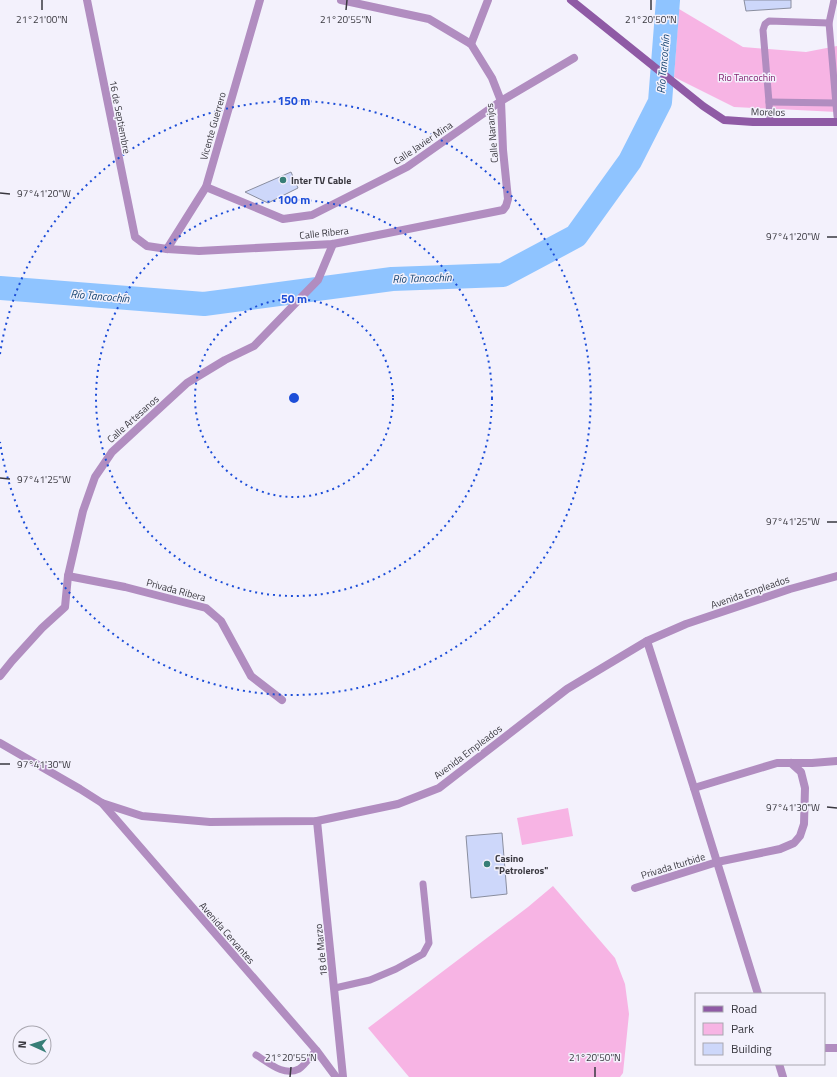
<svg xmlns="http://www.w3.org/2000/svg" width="837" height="1077" viewBox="0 0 837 1077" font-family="'Titillium Web',sans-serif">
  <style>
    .green { fill: #f7b4e4 }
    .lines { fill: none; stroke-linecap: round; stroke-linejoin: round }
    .river { stroke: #8fc4ff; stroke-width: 24 }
    .building { fill: #cdd7fa; stroke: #8a8e9f }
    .service { stroke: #b18dc0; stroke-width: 7 }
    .minor { stroke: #b18dc0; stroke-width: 8 }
    .tertiary { stroke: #b18dc0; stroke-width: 8 }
    .secondary { stroke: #8f5aa5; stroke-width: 8 }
    .ticks { fill: none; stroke: #39383f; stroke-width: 1.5 }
    .ring { fill: none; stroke: #1d4ed8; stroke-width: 2; stroke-dasharray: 2 4 }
    .poi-dot { fill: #377e77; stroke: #f3f1fc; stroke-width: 1.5 }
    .labels { text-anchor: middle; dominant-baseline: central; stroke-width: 3; stroke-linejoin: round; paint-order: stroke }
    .park-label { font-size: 10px; fill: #842572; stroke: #f3f1fc }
    .street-label { font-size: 10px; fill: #39383f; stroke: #f3f1fc }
    .poi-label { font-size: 10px; font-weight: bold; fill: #39383f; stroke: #f3f1fc; text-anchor: start }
    .water-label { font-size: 11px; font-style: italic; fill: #154472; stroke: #f3f1fc }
    .ticks-label { font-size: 10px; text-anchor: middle; fill: #39383f; stroke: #f3f1fc; stroke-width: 3; stroke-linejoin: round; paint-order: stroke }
    .centre { fill: #1d4ed8; stroke: #f3f1fc; stroke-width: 2 }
    .ring-label { font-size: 12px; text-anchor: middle; font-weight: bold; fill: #1d4ed8; stroke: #f3f1fc; stroke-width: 3; stroke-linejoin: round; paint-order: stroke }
  </style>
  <rect width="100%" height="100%" fill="#f3f1fc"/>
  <g class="green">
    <polygon points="679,9 743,47 806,52 837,46 837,112 734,107 674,77"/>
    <polygon points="568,808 573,836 522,845 517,818"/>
    <polygon points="553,886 615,958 625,984 629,1014 623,1073 620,1077 409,1077 368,1028 528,907"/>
  </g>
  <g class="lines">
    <polyline class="river" points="0,288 204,304 392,279 503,275 576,236 630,161 660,102 668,0"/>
  </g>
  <g class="building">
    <polygon points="744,0 791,0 791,8 746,11"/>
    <polygon points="291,172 298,188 268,203 245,192"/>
    <polygon points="502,833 507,894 471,898 466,836"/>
  </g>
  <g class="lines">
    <g class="service">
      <polyline points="834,0 829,23 837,116"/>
      <polyline points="769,102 836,103"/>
      <polyline points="770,122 769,102 763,30 765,24 769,21 829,23"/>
      <polyline points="335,988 370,980 396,969 423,954 429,943 423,884"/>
      <path d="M256,1055C268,1062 283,1077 299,1069C305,1065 311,1056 316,1050"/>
    </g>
    <g class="minor">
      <polyline points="87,0 135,237 147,246 167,249 199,251 333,244 503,210 506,206 508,199 503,150 501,101 492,78 471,44 429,19 341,0"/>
      <polyline points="471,44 488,0"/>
      <polyline points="206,187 283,219 312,215 407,167 501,101 574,58"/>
      <polyline points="167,249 206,187 260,0"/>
      <polyline points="68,576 125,587 206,608 221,621 251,676 282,700"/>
      <polyline points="647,641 694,788 758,994"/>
      <polyline points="0,676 12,661 42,628 65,607 68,576 83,511 95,477 112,452 187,383 225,360 254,346 318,280 333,244"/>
      <polyline points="694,788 777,763 812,763 837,761"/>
      <polyline points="102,803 316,1050 336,1077"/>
      <polyline points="317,821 343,1077"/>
      <polyline points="635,888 717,862 780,849 794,843 800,836 804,824 805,788 801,772 791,763"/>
      <polyline points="824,1048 837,1048"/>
      <polyline points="779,1064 783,1077"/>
    </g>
    <polyline class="tertiary" points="0,743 80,789 102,803 142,816 210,822 317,821 398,804 439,788 567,689 647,641 686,624 790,589 837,576"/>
    <polyline class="secondary" points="571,0 703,106 724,120 753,122 837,122"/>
  </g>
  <path class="ticks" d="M42,10V0M346,10L347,0M651,10V0M0,193L10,194M827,237H837M0,478L10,479M827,522H837M0,764H10M827,807L837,808M290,1077L291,1067M595,1077V1067"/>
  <g class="ring">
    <circle cx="294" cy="398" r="99"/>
    <circle cx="294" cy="398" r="198"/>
    <path d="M0 354A297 297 0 1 1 0 442"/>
  </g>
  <g class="poi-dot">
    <circle cx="283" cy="180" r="4"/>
    <circle cx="487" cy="864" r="4"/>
  </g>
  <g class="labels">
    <g class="park-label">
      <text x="747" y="77">Rio Tancochin</text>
    </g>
    <g class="street-label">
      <text transform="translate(768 112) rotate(1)">Morelos</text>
      <text transform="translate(120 117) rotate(79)">16 de Septiembre</text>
      <text transform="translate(213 126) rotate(-74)">Vicente Guerrero</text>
      <text transform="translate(492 133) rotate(-95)">Calle Naranjos</text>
      <text transform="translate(423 143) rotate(-34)">Calle Javier Mina</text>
      <text transform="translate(324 233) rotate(-6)">Calle Ribera</text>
      <text transform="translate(133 419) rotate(-42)">Calle Artesanos</text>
      <text transform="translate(176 590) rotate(15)">Privada Ribera</text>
      <text transform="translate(750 592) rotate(-19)">Avenida Empleados</text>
      <text transform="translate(468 752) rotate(-37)">Avenida Empleados</text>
      <text transform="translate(673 866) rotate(-17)">Privada Iturbide</text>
      <text transform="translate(227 933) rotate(49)">Avenida Cervantes</text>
      <text transform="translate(321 950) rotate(-96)">18 de Marzo</text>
    </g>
    <g class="poi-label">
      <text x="291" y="180">Inter TV Cable</text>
      <text x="495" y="858">Casino<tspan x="495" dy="12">"Petroleros"</tspan></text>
    </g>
    <g class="water-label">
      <text transform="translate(663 64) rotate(-85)">Río Tancochín</text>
      <text transform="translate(422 278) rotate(-2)">Río Tancochín</text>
      <text transform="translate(100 296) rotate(5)">Río Tancochín</text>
    </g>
  </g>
  <g class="ticks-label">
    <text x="42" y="23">21°21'00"N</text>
    <text x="346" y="23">21°20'55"N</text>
    <text x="651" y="23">21°20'50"N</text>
    <text x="44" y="197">97°41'20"W</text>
    <text x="793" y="240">97°41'20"W</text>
    <text x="44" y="483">97°41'25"W</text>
    <text x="793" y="525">97°41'25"W</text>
    <text x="44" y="768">97°41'30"W</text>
    <text x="793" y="811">97°41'30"W</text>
    <text x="291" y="1061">21°20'55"N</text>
    <text x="595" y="1061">21°20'50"N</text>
  </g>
  <circle cx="294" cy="398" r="6" class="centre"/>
  <g class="ring-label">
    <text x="294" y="105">150 m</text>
    <text x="294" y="204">100 m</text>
    <text x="294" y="303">50 m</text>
  </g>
  <rect x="695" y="993" width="130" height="72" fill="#f3f1fc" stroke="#a9a7b0"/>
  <rect x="703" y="1006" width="20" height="6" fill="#8f5aa5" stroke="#a9a7b0"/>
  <text x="731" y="1013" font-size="12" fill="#39383f">Road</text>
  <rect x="703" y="1023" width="20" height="12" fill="#f7b4e4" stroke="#a9a7b0"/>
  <text x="731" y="1033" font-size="12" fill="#39383f">Park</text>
  <rect x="703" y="1043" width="20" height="12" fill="#cdd7fa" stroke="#a9a7b0"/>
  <text x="731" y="1053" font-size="12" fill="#39383f">Building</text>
  <g transform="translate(32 1045) rotate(273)"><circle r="19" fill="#f3f1fc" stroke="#a9a7b0"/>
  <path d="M0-3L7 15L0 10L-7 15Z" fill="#377e77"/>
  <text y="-6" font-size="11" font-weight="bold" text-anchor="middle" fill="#39383f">N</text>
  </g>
</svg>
